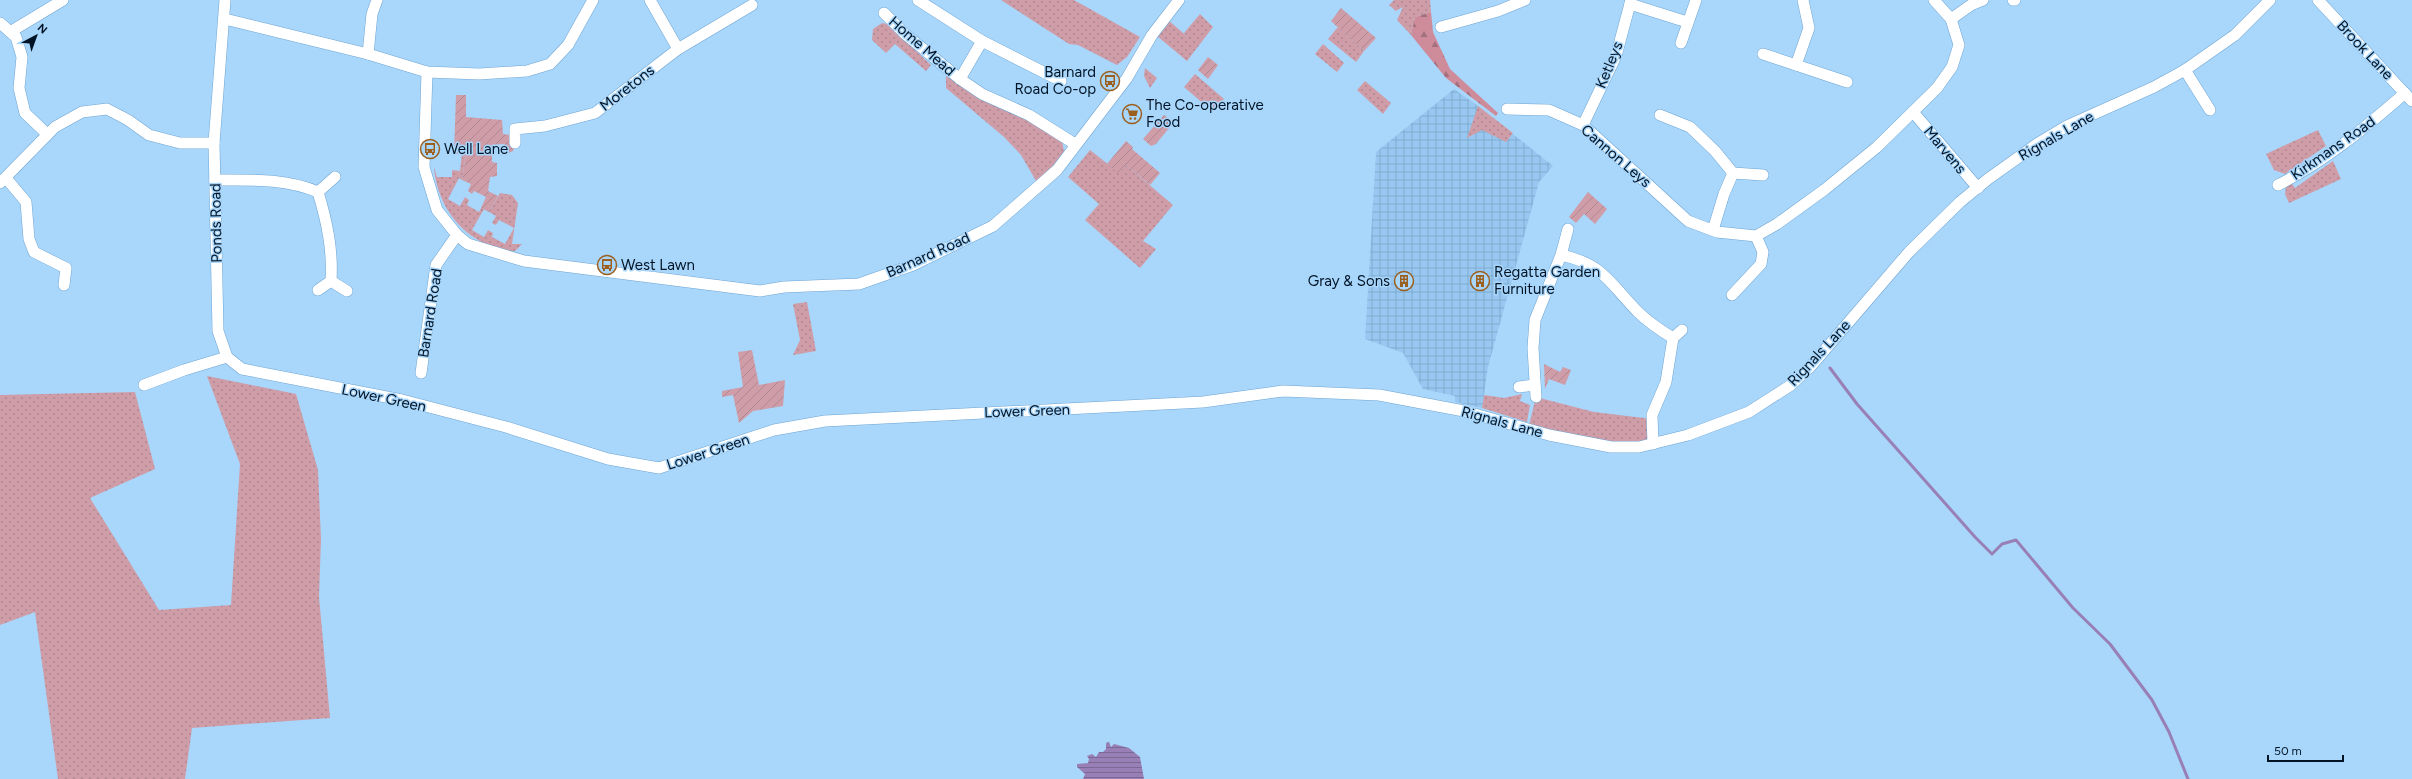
<svg xmlns="http://www.w3.org/2000/svg" width="2412" height="779" viewBox="0 0 2412 779" font-family="Figtree,sans-serif">
  <style>
    .industrial { fill: url(#industrial-grid) }
    .grass { fill: url(#grass-dots) }
    .forest { fill: url(#forest-firs) }
    .garden { fill: url(#garden-furrows) }
    .water { fill: url(#water-rules) }
    .lines { fill: none; stroke-linecap: round; stroke-linejoin: round }
    .stream { stroke: #9880b7; stroke-width: 3 }
    .street-casing { stroke: #6ea5d3; stroke-width: 12 }
    .street { stroke: #fff; stroke-width: 11 }
    .labels { text-anchor: middle; dominant-baseline: central; stroke-width: 3; stroke-linejoin: round; paint-order: stroke }
    .street-label { font-size: 15px; fill: #011425; stroke: #a9d6fb }
    .poi-label { font-size: 15px; fill: #011425; stroke: #a9d6fb; text-anchor: start }
  </style>
  <defs>
    <pattern id="industrial-grid" width="8" height="8" patternUnits="userSpaceOnUse"><rect width="8" height="8" fill="#98c8f1"/><path d="M0 4h8M4 0v8" fill="none" stroke="#81abce"/></pattern>
    <pattern id="grass-dots" width="8" height="8" patternUnits="userSpaceOnUse"><rect width="8" height="8" fill="#cf9da8"/><path d="M2 2h.1M6 6h.1" fill="none" stroke="#b08690" stroke-width="1.8" stroke-linecap="round"/></pattern>
    <pattern id="forest-firs" width="22" height="20" patternUnits="userSpaceOnUse"><rect width="22" height="20" fill="#ce8b9a"/><path d="M5 1l3.5 6h-7zM16 11l3.5 6h-7z" fill="#a5707d"/></pattern>
    <pattern id="garden-furrows" width="10" height="10" patternUnits="userSpaceOnUse"><rect width="10" height="10" fill="#cf9da8"/><path d="M-1 1l2-2M0 10L10 0M9 11l2-2" fill="none" stroke="#b08690"/></pattern>
    <pattern id="water-rules" width="6" height="5" patternUnits="userSpaceOnUse"><rect width="6" height="5" fill="#9880b7"/><path d="M0 2.5h6" fill="none" stroke="#7a6895"/></pattern>
  </defs>
  <rect width="100%" height="100%" fill="#a9d6fb"/>
  <polygon class="industrial" points="1454,89 1478,106 1553,166 1539,182 1488,367 1482,408 1455,402 1455,396 1423,389 1403,353 1365,339 1376,152"/>
  <g class="grass">
    <polygon points="1001,0 1074,0 1140,37 1127,57 1117,65 1078,45 1069,44"/>
    <polygon points="1394,0 1430,0 1431,12 1415,17 1411,35 1397,20 1403,7 1396,11 1389,5"/>
    <polygon points="1200,14 1213,27 1187,61 1157,36 1168,20 1189,38 1184,33"/>
    <polygon points="882,23 887,24 931,65 926,71 895,44 886,53 872,40 873,29"/>
    <polygon points="1338,27 1364,51 1356,62 1328,39"/>
    <polygon points="1323,44 1344,63 1337,72 1315,54"/>
    <polygon points="1145,68 1157,78 1150,88 1144,76"/>
    <polygon points="1195,74 1224,99 1213,112 1184,87"/>
    <polygon points="946,75 1028,119 1062,141 1065,157 1039,186 1021,155 1004,137 946,88"/>
    <polygon points="1365,81 1391,103 1383,114 1357,90"/>
    <polygon points="1478,106 1513,133 1506,142 1482,130 1467,138"/>
    <polygon points="2318,130 2326,146 2285,174 2274,170 2266,154"/>
    <polygon points="1090,150 1119,173 1126,165 1173,205 1143,241 1156,249 1140,268 1085,220 1099,204 1068,177"/>
    <path d="M462,154H466L462,180L459,178L448,199L460,206L465,197L469,200L467,205L479,212L481,208L484,209L472,230L484,237L488,230L493,233L492,237L505,244L514,228L499,220L496,225L492,223L496,216L489,212L500,193L512,195L518,203L512,244H522L515,251L510,252C498,248 485,245 475,238C451,223 436,195 434,167L437,177H452V170L460,171Z"/>
    <polygon points="2333,161 2341,179 2289,203 2285,194 2286,187 2291,182 2295,188"/>
    <polygon points="807,302 816,351 793,355 800,340 793,304"/>
    <polygon points="207,376 296,394 318,470 321,539 319,597 330,718 192,728 185,779 58,779 35,612 0,625 0,395 135,392 155,469 90,498 159,610 231,605 240,464"/>
    <polygon points="1522,394 1520,401 1530,405 1527,422 1482,408 1484,395 1504,398"/>
    <polygon points="1536,397 1594,412 1652,419 1653,444 1639,447 1528,429"/>
  </g>
  <polygon class="forest" points="1431,12 1433,32 1450,69 1498,113 1496,116 1446,78 1411,35 1415,17"/>
  <g class="garden">
    <polygon points="1341,8 1376,38 1364,51 1331,21"/>
    <polygon points="1208,57 1218,65 1208,79 1198,70"/>
    <polygon points="456,95 466,95 466,117 502,120 503,134 510,135 515,147 513,151 504,155 504,144 492,145 492,162 497,163 497,176 490,177 488,191 498,196 489,212 481,208 486,197 474,191 472,194 468,191 471,184 462,180 466,154 454,154"/>
    <polygon points="1164,115 1174,122 1156,144 1151,146 1143,139"/>
    <polygon points="1126,141 1133,147 1132,149 1160,173 1150,185 1126,165 1119,174 1107,164"/>
    <polygon points="1588,192 1607,209 1595,224 1584,214 1576,223 1569,217"/>
    <polygon points="752,350 759,385 785,380 783,406 753,411 739,423 733,395 722,397 722,391 743,387 738,352"/>
    <polygon points="1544,364 1560,372 1563,367 1571,370 1565,385 1549,379 1545,389"/>
  </g>
  <polygon class="water" points="1109,742 1111,747 1114,744 1129,748 1140,757 1144,779 1083,779 1085,774 1077,767 1077,764 1088,763 1089,759 1087,756 1092,754 1096,757 1099,752 1103,752 1106,749 1106,743"/>
  <g class="lines">
    <polyline class="stream" points="1830,368 1857,404 1975,537 1992,554 2002,544 2016,540 2073,608 2110,644 2152,700 2169,732 2188,779"/>
    <defs>
      <g id="street">
        <polyline points="650,0 678,49"/>
        <polyline points="918,0 982,41 1061,81"/>
        <polyline points="2013,0 2015,0"/>
        <polyline points="2318,0 2412,101"/>
        <polyline points="1630,4 1687,22"/>
        <polyline points="884,13 905,34 960,79 982,94 1029,115 1075,144"/>
        <polyline points="225,19 368,54 427,72 479,74 527,71 550,64 568,45 593,0"/>
        <polyline points="1951,19 1971,5 1983,0"/>
        <polyline points="0,23 16,37 22,57 19,88 25,113 47,134"/>
        <polyline points="1441,27 1498,11 1525,0"/>
        <polyline points="10,32 63,0"/>
        <polyline points="1681,43 1696,0"/>
        <polyline points="368,54 372,14 377,0"/>
        <polyline points="1763,54 1847,82"/>
        <polyline points="1796,65 1809,28 1803,0"/>
        <polyline points="2185,70 2210,110"/>
        <polyline points="427,72 424,167 437,210 457,235 468,244 524,261 760,291 784,287 859,284 913,265 993,226 1057,170 1127,78 1152,35 1179,0"/>
        <polyline points="960,79 982,41"/>
        <polyline points="1507,109 1549,110 1583,125 1688,221 1717,232 1756,236 1777,224 1824,190 1877,147 1937,88 1952,67 1959,45 1951,19 1934,0"/>
        <polyline points="1913,112 1978,188"/>
        <polyline points="1660,115 1690,127 1715,151 1733,173 1763,175"/>
        <polyline points="1583,125 1616,56 1631,0"/>
        <polyline points="515,143 515,129 545,126 595,113 678,49 752,5"/>
        <polyline points="6,178 26,202 29,239 34,252 66,268 64,285"/>
        <path d="M215,180C250,180 285,178 318,192L335,177"/>
        <polyline points="0,183 55,127 82,112 107,109 128,120 149,135 180,143 214,143"/>
        <path d="M2278,185C2325,161 2365,128 2405,93"/>
        <path d="M318,192C327,222 333,250 331,281"/>
        <polyline points="1713,230 1724,194 1733,173"/>
        <polyline points="1561,255 1568,229"/>
        <polyline points="318,290 331,281 347,291"/>
        <polyline points="1732,295 1761,264 1763,252 1756,236"/>
        <polyline points="1673,338 1682,330"/>
        <polyline points="227,357 242,369 402,400 506,427 608,459 659,468 774,430 825,421 1203,402 1283,391 1379,395 1464,411 1549,435 1611,447 1639,447 1688,435 1749,412 1791,385 1811,366 1909,252 1960,202 1988,179 2037,144 2067,126 2154,87 2185,70 2235,35 2270,0"/>
        <polyline points="421,373 436,265 457,235"/>
        <polyline points="144,385 184,370 227,357 218,331 214,143 225,0"/>
        <polyline points="1519,387 1534,385"/>
        <path d="M1536,397L1533,348L1535,320L1561,255C1604,264 1610,284 1638,312C1649,323 1660,330 1673,338L1666,382L1652,415L1653,444"/>
      </g>
    </defs>
    <use href="#street" class="street-casing"/>
    <use href="#street" class="street"/>
  </g>
  <defs>
    <symbol id="bus-ring" viewBox="-11 -11 22 22"><circle r="9.5" fill="#a9d6fb" stroke="#9b601f" stroke-width="1.5"/><path d="M-5-6H5V4H4V6H2V4H-2V6H-4V4H-5ZM-3.5-4V0h7V-4ZM-3.5 1.2v1.5H-2V1.2ZM2 1.2v1.5H3.5V1.2Z" fill="#9b601f"/></symbol>
    <symbol id="supermarket-ring" viewBox="-11 -11 22 22"><circle r="9.5" fill="#a9d6fb" stroke="#9b601f" stroke-width="1.5"/><path d="M-6-5.5h2.5l.6 2H6L4.5 2H-2.5L-4.4-4H-6ZM-1.5 3.2a1.3 1.3 0 1 0 .1 0ZM3 3.2a1.3 1.3 0 1 0 .1 0Z" fill="#9b601f"/></symbol>
    <symbol id="building-ring" viewBox="-11 -11 22 22"><circle r="9.5" fill="#a9d6fb" stroke="#9b601f" stroke-width="1.5"/><path d="M-4-6H4V6H1V3H-1V6H-4ZM-2.5-4.3h1.7v1.8h-1.7ZM.8-4.3h1.7v1.8H.8ZM-2.5-1h1.7V.8h-1.7ZM.8-1h1.7V.8H.8Z" fill="#9b601f"/></symbol>
  </defs>
  <g fill-rule="evenodd">
    <use href="#bus-ring" x="1099" y="70" width="22" height="22"/>
    <use href="#supermarket-ring" x="1121" y="103" width="22" height="22"/>
    <use href="#bus-ring" x="419" y="138" width="22" height="22"/>
    <use href="#bus-ring" x="596" y="254" width="22" height="22"/>
    <use href="#building-ring" x="1393" y="270" width="22" height="22"/>
    <use href="#building-ring" x="1469" y="270" width="22" height="22"/>
  </g>
  <g class="labels">
    <g class="street-label">
      <text transform="translate(922 46) rotate(41)">Home Mead</text>
      <text transform="translate(2365 50) rotate(47)">Brook Lane</text>
      <text transform="translate(1609 65) rotate(-68)">Ketleys</text>
      <text transform="translate(627 88) rotate(-38)">Moretons</text>
      <text transform="translate(2056 136) rotate(-30)">Rignals Lane</text>
      <text transform="translate(2333 148) rotate(-35)">Kirkmans Road</text>
      <text transform="translate(1945 150) rotate(50)">Marvens</text>
      <text transform="translate(1616 156) rotate(41)">Cannon Leys</text>
      <text transform="translate(216 223) rotate(-91)">Ponds Road</text>
      <text transform="translate(928 255) rotate(-24)">Barnard Road</text>
      <text transform="translate(430 313) rotate(-81)">Barnard Road</text>
      <text transform="translate(1819 353) rotate(-47)">Rignals Lane</text>
      <text transform="translate(384 398) rotate(12)">Lower Green</text>
      <text transform="translate(1027 411) rotate(-2)">Lower Green</text>
      <text transform="translate(1502 422) rotate(15)">Rignals Lane</text>
      <text transform="translate(708 452) rotate(-18)">Lower Green</text>
    </g>
    <g class="poi-label">
      <text x="1096" y="72" text-anchor="end">Barnard<tspan x="1096" dy="17">Road Co-op</tspan></text>
      <text x="1146" y="105">The Co-operative<tspan x="1146" dy="17">Food</tspan></text>
      <text x="444" y="149">Well Lane</text>
      <text x="621" y="265">West Lawn</text>
      <text x="1494" y="272">Regatta Garden<tspan x="1494" dy="17">Furniture</tspan></text>
      <text x="1390" y="281" text-anchor="end">Gray &amp; Sons</text>
    </g>
  </g>
  <g transform="translate(36 36) rotate(41)" stroke="#a9d6fb" stroke-width="3" paint-order="stroke">
  <path d="M0-3L7 15L0 10L-7 15Z" fill="#011425"/>
  <text y="-6" font-size="11" font-weight="bold" text-anchor="middle" fill="#011425">N</text>
  </g>
  <path d="M2268 755v6h75v-6" fill="none" stroke="#011425" stroke-width="2"/>
  <text x="2274" y="755" font-size="12" fill="#011425" stroke="#a9d6fb" stroke-width="3" paint-order="stroke">50 m</text>
</svg>
